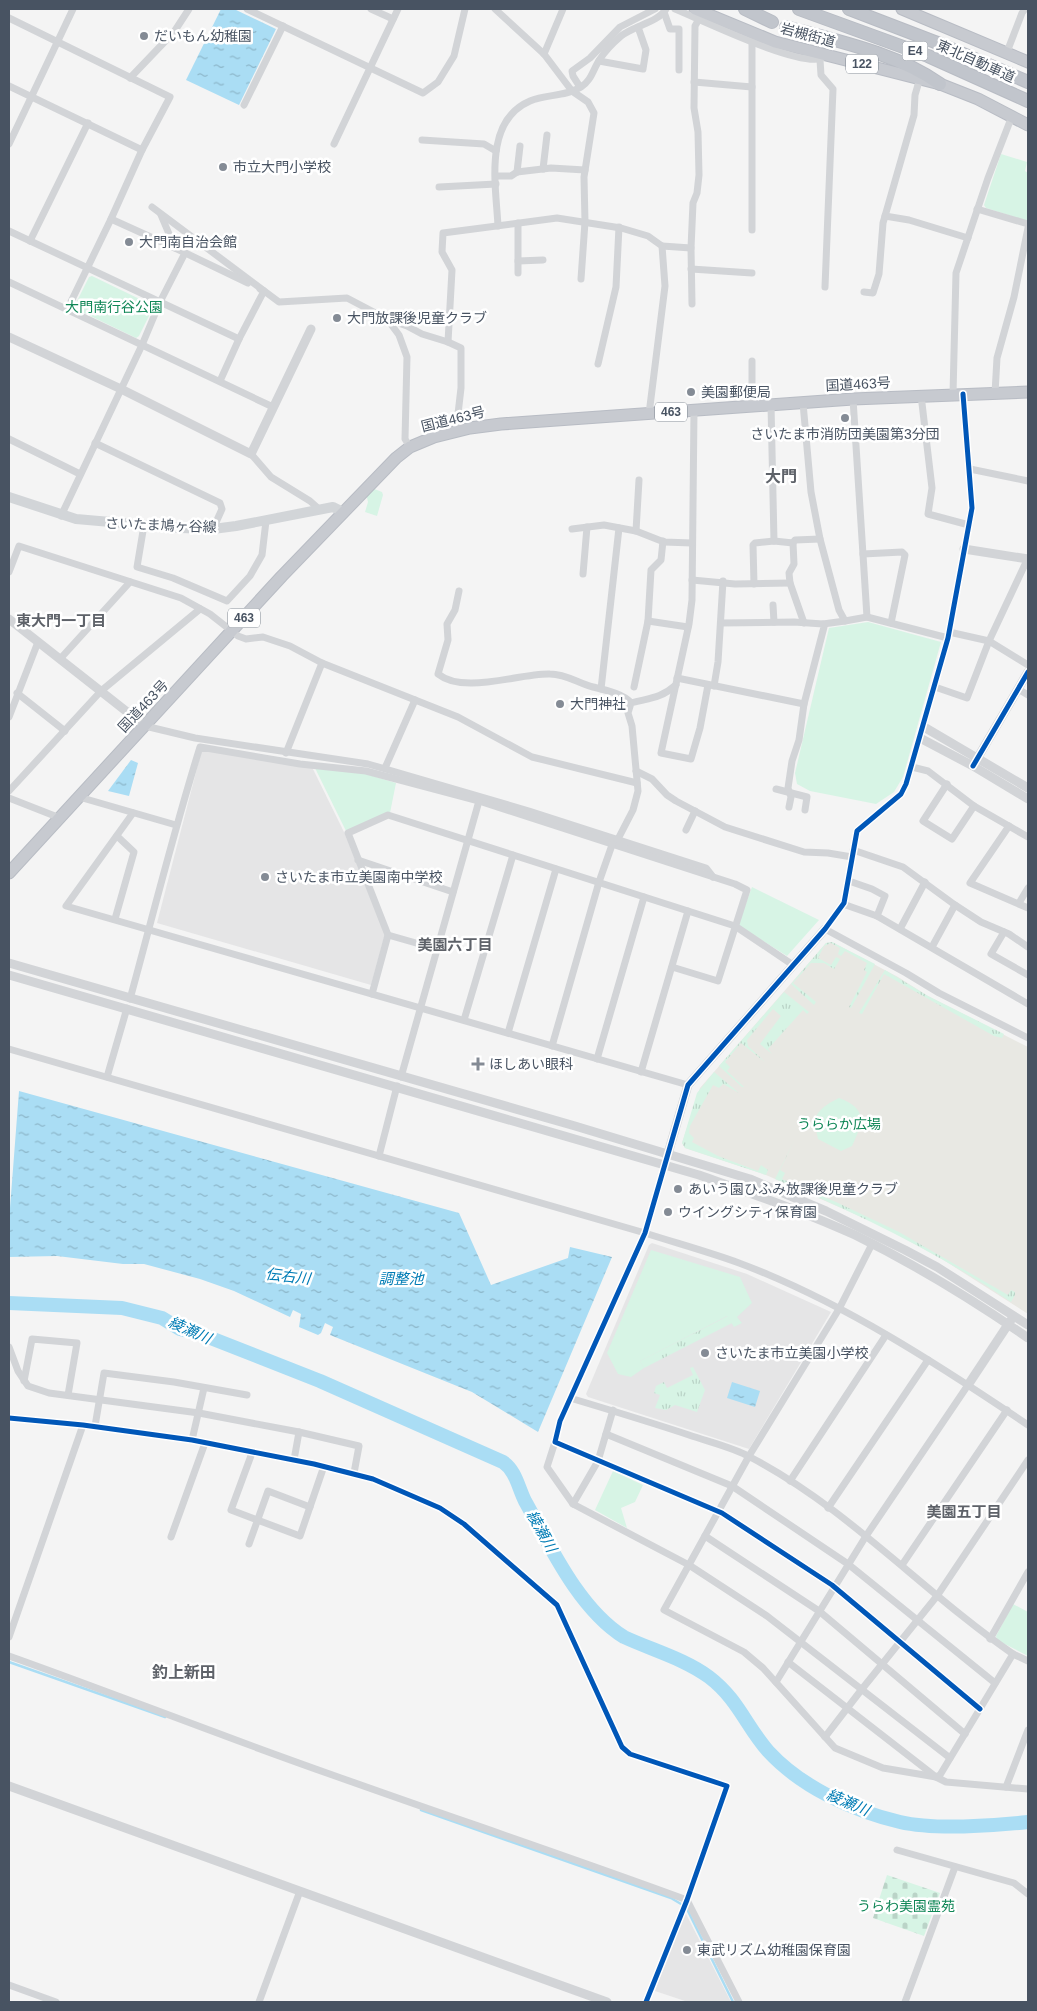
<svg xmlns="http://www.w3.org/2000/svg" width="1037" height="2011" viewBox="0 0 1037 2011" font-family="Arial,'Noto Sans JP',sans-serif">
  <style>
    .commercial { fill: #e8e8e3 }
    .education { fill: #e5e5e6 }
    .grass { fill: url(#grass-tufts) }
    .cemetery { fill: url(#cemetery-stones) }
    .park { fill: #d7f4e5 }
    .water { fill: url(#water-ripples) }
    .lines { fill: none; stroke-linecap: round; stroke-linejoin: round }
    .stream { stroke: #aaddf4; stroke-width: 2.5 }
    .river { stroke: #aaddf4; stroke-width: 14 }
    .trunk-casing { stroke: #b8bcc4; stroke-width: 13 }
    .motorway-casing { stroke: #b8bcc4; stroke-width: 14 }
    .minor { stroke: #d2d4d7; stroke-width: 7 }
    .tertiary { stroke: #d2d4d7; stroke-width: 9 }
    .secondary { stroke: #d2d5d8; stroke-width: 10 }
    .trunk { stroke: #c7cad0; stroke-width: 11 }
    .motorway { stroke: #c1c5cc; stroke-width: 12 }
    .cycleway-casing { stroke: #fff; stroke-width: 8 }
    .cycleway { stroke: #0057b8; stroke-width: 5 }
    .poi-dot { fill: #848b95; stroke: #fff; stroke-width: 2 }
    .labels { text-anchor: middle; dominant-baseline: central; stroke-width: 5; stroke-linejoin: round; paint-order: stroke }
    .shield { fill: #fff; stroke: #7f8791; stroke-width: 1 }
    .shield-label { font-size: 12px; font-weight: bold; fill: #485362 }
    .street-label { font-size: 14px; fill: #485362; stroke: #fff }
    .poi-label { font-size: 14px; fill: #485362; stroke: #fff; text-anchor: start }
    .park-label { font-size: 14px; fill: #108757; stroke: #fff }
    .neighbourhood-label { font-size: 15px; font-weight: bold; fill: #5e6269; stroke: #fff }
    .water-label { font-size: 15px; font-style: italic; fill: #017cb5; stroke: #fff }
    .quarter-label { font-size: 16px; font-weight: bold; fill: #5e6269; stroke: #fff }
  </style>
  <defs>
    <pattern id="grass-tufts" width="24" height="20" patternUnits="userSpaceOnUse" patternTransform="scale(1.25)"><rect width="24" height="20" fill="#d7f4e5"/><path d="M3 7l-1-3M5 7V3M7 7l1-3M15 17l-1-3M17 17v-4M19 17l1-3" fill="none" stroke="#bad3c7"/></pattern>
    <pattern id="cemetery-stones" width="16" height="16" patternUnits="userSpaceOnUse" patternTransform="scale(1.25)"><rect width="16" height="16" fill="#d7f4e5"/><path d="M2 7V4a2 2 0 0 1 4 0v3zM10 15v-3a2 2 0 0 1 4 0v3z" fill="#bad3c7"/></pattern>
    <pattern id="water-ripples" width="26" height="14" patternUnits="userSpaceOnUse" patternTransform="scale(1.25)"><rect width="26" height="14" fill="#aaddf4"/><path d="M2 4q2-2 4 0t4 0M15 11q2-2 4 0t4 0" fill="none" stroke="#8cb6c9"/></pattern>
  </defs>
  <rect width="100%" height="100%" fill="#f4f4f4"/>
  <polygon class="commercial" points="832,942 898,977 928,996 1028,1047 1028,1314 942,1259 880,1225 766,1175 685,1148 682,1143 700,1088 826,943"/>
  <g class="education">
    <polygon points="202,749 312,767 344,832 385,934 371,985 157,923"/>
    <polygon points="652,1243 747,1274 831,1312 749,1449 588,1397 586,1394 649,1245"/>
    <polygon points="684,1910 731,2002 688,2002 655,1991"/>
  </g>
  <g class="grass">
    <polygon points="832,942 875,964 851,1008 849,1007 867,972 864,970 867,963 845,951 841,956 838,954 840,948 831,943 824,946 818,958 831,965 836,957 840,959 834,969 824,963 811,963 793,983 816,1002 814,1005 791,984 826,943"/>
    <polygon points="885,970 928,996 1004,1034 1002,1038 994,1036 884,974 862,1014 859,1013"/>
    <polygon points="784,992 809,1012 807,1014 803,1010 768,1049 772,1054 760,1044 781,1016 773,1009 747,1040 748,1046 765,1062 741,1043 725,1062 730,1067 727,1071 744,1087 742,1087 719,1066"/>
    <polygon points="714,1072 739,1093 723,1084 719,1088 713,1085 690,1126 689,1133 694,1138 692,1142 718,1156 758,1171 761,1165 768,1170 766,1175 685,1148 682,1143 697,1093"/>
    <path d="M795,1139L780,1170L785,1173L782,1179L836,1202L899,1232L1008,1295L1011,1290L1015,1292V1295L1011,1302C937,1252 857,1213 775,1179Z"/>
    <polygon points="728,1316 732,1323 644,1368 640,1361"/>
    <polygon points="693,1367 705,1390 697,1412 675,1405 666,1410 655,1408 660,1395 654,1393 656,1386 664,1382 667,1388 693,1375 690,1368"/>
  </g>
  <polygon class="cemetery" points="887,1875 940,1893 924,1936 873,1918"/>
  <g class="park">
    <polygon points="1001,154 1027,162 1025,171 1028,173 1028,221 986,208 984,205"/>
    <polygon points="92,276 152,305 153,308 139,336 136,338 76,309 75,305 89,277"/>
    <polygon points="372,488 382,492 383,495 377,516 365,512 368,502 366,493"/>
    <polygon points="868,622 941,642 903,777 894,792 876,804 810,791 797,784 795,773 829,628"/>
    <polygon points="315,768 366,774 396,783 390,813 346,831"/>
    <polygon points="752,887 819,920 787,956 738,925"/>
    <path d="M839,1098C868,1109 863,1122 852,1146L841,1151L818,1139L814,1120C820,1108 827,1104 839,1098Z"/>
    <polygon points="651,1250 740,1277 752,1303 737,1317 742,1323 734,1327 727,1316 640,1361 644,1368 631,1377 618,1374 607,1353"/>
    <polygon points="613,1471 643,1485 635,1502 621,1508 627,1528 595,1510"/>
    <polygon points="1013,1604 1028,1612 1028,1656 997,1640 996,1636"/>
  </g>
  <g class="water">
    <polygon points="221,9 234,9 276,29 239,105 186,80"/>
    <polygon points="131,760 138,763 129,796 108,791"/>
    <polygon points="19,1091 459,1213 491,1285 568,1258 570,1247 612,1257 538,1432 472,1392 330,1335 333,1327 325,1323 321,1333 318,1335 299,1327 301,1314 293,1310 290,1317 234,1291 200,1279 144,1264 123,1264 57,1256 9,1257 9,1221"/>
    <polygon points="732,1382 760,1391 755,1407 727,1398"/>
  </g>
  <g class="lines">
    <g class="stream">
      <polyline points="9,1662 165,1717"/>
      <polyline points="421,1810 671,1898 686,1907 733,2002"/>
    </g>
    <path class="river" d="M9,1303L122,1308L162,1318L180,1329L203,1335L320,1381L503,1462C516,1471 518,1487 525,1501C550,1546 579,1609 624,1637C652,1650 685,1659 709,1677C738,1699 746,1726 768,1751C801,1787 853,1811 900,1822C934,1830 993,1826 1028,1822"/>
    <defs>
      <g id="trunk">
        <polyline points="695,9 775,42 940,84 978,99 1028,125"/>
        <polyline points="902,9 1028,62"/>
        <polyline points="9,873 282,576 396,458 410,447 434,437 470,428 501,424 853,399 1028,392"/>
      </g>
      <g id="motorway">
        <polyline points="745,9 772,22"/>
        <polyline points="799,9 928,56 1028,101"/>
        <polyline points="849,9 935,42 1028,82"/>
        <path d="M786,27C837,41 896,53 940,84"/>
      </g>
    </defs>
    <use href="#trunk" class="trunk-casing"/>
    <use href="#motorway" class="motorway-casing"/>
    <g class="minor">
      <polyline points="247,9 423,93 438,82 454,56 465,9"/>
      <polyline points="371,9 393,19"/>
      <polyline points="495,9 544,54 572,91 588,102 594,113 584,177 585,222 581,279"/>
      <path d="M675,9C700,19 800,68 822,58"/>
      <polyline points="664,12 670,29 679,29 679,70"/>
      <polyline points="9,18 170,97 142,150 9,86"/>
      <polyline points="1007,52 1022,13 1025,9"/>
      <polyline points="544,54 563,9"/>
      <polyline points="820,60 821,75 833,89 825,287"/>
      <polyline points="599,61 643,69 646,50 638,27"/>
      <polyline points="130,78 174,32 189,9"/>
      <polyline points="694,82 752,87"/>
      <polyline points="580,87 573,76 572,71 590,58 620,27 655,9"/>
      <polyline points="244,105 283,26"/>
      <polyline points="422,140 484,144 496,151"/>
      <polyline points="9,144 73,9"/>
      <polyline points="334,144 398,9"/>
      <polyline points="543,169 547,135"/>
      <polyline points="517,172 520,146"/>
      <polyline points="496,176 511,176 517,172 551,168 585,170"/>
      <polyline points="439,187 496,184"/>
      <polyline points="152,207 279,302 347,298 387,319 399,335 407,357 405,439 410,447"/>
      <polyline points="977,209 1028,224"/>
      <polyline points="161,215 175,248 248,283"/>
      <polyline points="885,216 909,220 968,238"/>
      <polyline points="111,219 175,248"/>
      <path d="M498,226C496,186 483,121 530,101C546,94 565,97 581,87C592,80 593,69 600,59C605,51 614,42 621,36C633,26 659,22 666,9"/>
      <polyline points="752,230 752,42"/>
      <polyline points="9,231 239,339"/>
      <polyline points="30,241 88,123"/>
      <polyline points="662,246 691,248"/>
      <polyline points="518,261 543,260"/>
      <polyline points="691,269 752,273"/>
      <polyline points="518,273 518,223"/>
      <polyline points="9,282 273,407"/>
      <polyline points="864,292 873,293 879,274 883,223 914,115 915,95 920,78"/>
      <polyline points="692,304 691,248 693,203 697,193 699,175 698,132 694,108 695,26 699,19"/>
      <polyline points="67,310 111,219 142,150"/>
      <polyline points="387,319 407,326 422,334 448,342 461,348 461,388 456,431"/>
      <polyline points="448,342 452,270 442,252 443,233 557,218 621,228 648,236 662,246 665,286 649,414"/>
      <polyline points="752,361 752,406"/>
      <polyline points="598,364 616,287 619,227"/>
      <polyline points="220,381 239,339 264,291 260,289"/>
      <polyline points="995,393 997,358 1014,297 1028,228"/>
      <polyline points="953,394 956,273 988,178 1012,116"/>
      <polyline points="963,394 972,508 948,638 906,784 901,794 857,831 844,903 825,929 906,973 939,993 1028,1038"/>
      <polyline points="921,395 932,488 928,514 969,525"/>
      <polyline points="853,399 867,617"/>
      <polyline points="803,403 811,492 820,539 839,610 845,621 867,617 948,638"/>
      <polyline points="771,405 774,541"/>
      <polyline points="694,411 692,600 689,624 661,753 691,759 700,728 708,685"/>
      <polyline points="9,439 80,474"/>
      <polyline points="95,443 220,503 222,509 213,529"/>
      <polyline points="251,454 271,477 310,501 319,509"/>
      <polyline points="970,469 1028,481"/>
      <polyline points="61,516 142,345 160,302 185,253"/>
      <polyline points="144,525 137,567 173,578 227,601 250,576 262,555 266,521"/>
      <polyline points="572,529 604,525 636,531 664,542 692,543"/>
      <polyline points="636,531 639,480"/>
      <polyline points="863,554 902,552 905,555 891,623"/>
      <polyline points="9,572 19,546 181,598 210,614 238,636 246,639 263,637 290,646 322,663 458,717 532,757 637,783"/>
      <polyline points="583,574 587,527"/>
      <polyline points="692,580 735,584 790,583"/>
      <polyline points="754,584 753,545 755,543 774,541 793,543"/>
      <path d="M459,591L455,610L447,624L448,640L438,674C464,695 519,673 550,674C566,674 578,683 593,687C605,690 624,694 631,703"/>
      <polyline points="773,605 774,622"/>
      <polyline points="648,621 688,627"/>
      <polyline points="721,623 794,622 823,624 824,627 804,704 799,740 792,761 788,788 791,797 789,807"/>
      <polyline points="804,623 790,583 789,573 794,564 793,543 795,540 820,539"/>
      <polyline points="823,624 845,621"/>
      <polyline points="949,632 989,641 1028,665"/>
      <polyline points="60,659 130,582"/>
      <polyline points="677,678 804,704"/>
      <polyline points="714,686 718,662 723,581"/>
      <polyline points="634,687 648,621 651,570 661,560 663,541"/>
      <polyline points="935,687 967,698 989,641 1028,558"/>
      <polyline points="601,689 619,528"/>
      <polyline points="1018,689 1028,695"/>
      <polyline points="17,693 65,731"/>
      <polyline points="9,717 38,642"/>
      <polyline points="145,726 195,738 368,764 529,811 706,868 713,877"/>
      <polyline points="286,753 322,663"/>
      <polyline points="912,767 928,771 974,806 1028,837"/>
      <polyline points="385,768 415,700"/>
      <polyline points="636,771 652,779 667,795 676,801 725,827 804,852 828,853 852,857"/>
      <polyline points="947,784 923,821 952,839 974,806"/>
      <polyline points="776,789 807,797 805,810"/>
      <polyline points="9,791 101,691 200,609"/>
      <polyline points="79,797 176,825"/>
      <polyline points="9,798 60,818"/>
      <polyline points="133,813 66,906 688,1085"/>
      <polyline points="1009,826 970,883 1028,908"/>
      <polyline points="686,830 695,811"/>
      <path d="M617,841L633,810L638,791L632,726L628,713L631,703C649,698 660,699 676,685"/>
      <polyline points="853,850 903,867 955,905 981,922 1009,934 1028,947"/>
      <polyline points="358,860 453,892"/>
      <polyline points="849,881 872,889 885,896 877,916"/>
      <polyline points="1019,903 1028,888"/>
      <polyline points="843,904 877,916 1028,1004"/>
      <polyline points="115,919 134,852 117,836"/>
      <polyline points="900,929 925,882"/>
      <polyline points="1004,932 991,954 1028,975"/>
      <polyline points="388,935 437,949"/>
      <polyline points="932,947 955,905"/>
      <polyline points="372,994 388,935 348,833 388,815 735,926 793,965"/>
      <path d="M130,999C153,915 174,830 200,747L300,764L366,771L479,801L735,884L747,890L718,981L672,967"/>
      <polyline points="464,1020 513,855"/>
      <polyline points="508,1033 556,869"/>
      <polyline points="552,1046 599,882 612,845"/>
      <path d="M9,1049L645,1233C676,1243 709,1252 739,1263C841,1301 939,1365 1028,1425"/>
      <polyline points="597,1059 644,897"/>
      <polyline points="641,1072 688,911"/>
      <polyline points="107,1077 127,1008"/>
      <polyline points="401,1077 479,801"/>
      <polyline points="379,1156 397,1086"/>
      <polyline points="665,1165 645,1233 560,1421 555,1442 722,1513 832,1585 980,1709"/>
      <polyline points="9,1347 18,1371 28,1386 49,1393 199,1413 299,1432 359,1446 354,1473"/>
      <polyline points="24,1381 32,1339 77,1343 68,1395"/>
      <path d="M570,1398C610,1410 650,1422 689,1435C709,1442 732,1447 750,1457C848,1508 923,1592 1013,1654L940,1775L936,1777L883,1768L835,1748L763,1668L744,1652L664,1610L749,1456L839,1309L872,1244"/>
      <polyline points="9,1418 83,1425 192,1440 314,1464 373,1479 440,1508 464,1524 557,1605 622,1747 630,1754 727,1786 687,1900 646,2002"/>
      <polyline points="95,1426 104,1373 174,1382 247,1395"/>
      <polyline points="606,1434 732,1486 848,1564 995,1683"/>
      <polyline points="192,1440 204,1388"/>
      <polyline points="555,1442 547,1467 573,1504 689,1565 767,1616 950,1758"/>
      <polyline points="252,1453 231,1510 300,1536 324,1466"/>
      <polyline points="294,1460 299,1432"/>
      <polyline points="790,1481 886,1335"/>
      <polyline points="573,1504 598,1461 613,1410"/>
      <polyline points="828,1508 928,1360"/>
      <polyline points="705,1536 819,1611 965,1734"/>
      <polyline points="171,1537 205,1443"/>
      <polyline points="249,1544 268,1491 310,1507"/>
      <polyline points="902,1565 1007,1410"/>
      <polyline points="9,1637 83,1425"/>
      <polyline points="990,1639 1028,1572"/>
      <polyline points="1013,1654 1028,1661"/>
      <path d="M9,1656C82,1682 155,1710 228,1737C380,1794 535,1844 687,1900L739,2002"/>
      <polyline points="788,1662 936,1777 946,1782 1028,1789"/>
      <polyline points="776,1682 866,1536 968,1385"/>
      <polyline points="825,1737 862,1689 937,1596 1028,1460"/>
      <polyline points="1006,1787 1028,1730"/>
      <polyline points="897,1850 1014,1883 1028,1894"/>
      <polyline points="9,1985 56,2002"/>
      <polyline points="259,2002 300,1891"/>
      <polyline points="905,2002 955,1867"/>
    </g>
    <g class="tertiary">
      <polyline points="9,337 121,389 251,454 311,329"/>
      <polyline points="964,549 1028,559"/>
      <polyline points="9,619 145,726"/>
      <polyline points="924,727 1028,788"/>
      <polyline points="920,738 973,766 1028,799"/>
      <polyline points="974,764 1028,672"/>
      <polyline points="9,963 575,1126 750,1179 826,1211 905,1250 937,1267 1028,1325"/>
      <path d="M9,975L699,1175C752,1194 805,1212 855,1235C912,1263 976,1302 1028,1338"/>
      <polyline points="667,1157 688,1085 825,929"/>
      <polyline points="968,1385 1011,1320"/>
      <polyline points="9,1786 607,2002"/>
    </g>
    <polyline class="secondary" points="9,497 76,519 180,528 213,529 236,526 333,507 343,512"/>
    <use href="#trunk" class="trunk"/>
    <use href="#motorway" class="motorway"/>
    <defs>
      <g id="cycleway">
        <polyline points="963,394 972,508 948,638 906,784 901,794 857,831 844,903 825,929 688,1085 645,1233 560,1421 555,1442 722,1513 832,1585 980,1709"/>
        <polyline points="973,766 1028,672"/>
        <polyline points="9,1418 83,1425 192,1440 314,1464 373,1479 440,1508 464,1524 557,1605 622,1747 630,1754 727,1786 687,1900 646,2002"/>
      </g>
    </defs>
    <use href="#cycleway" class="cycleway-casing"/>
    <use href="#cycleway" class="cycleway"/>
  </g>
  <g class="poi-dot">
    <circle cx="144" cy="36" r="5"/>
    <circle cx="223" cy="167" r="5"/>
    <circle cx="129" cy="242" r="5"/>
    <circle cx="337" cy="318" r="5"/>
    <circle cx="691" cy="392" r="5"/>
    <circle cx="845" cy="418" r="5"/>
    <circle cx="560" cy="704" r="5"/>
    <circle cx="265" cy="877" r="5"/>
    <path d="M475.5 1056.5h5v5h5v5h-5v5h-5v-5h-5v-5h5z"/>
    <circle cx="678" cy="1189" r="5"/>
    <circle cx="668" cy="1212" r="5"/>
    <circle cx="705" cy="1353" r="5"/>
    <circle cx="687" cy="1950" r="5"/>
  </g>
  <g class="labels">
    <g class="shield">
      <rect x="902.5" y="41.5" width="25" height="19" rx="4"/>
      <rect x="846" y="54.5" width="32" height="19" rx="4"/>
      <rect x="655" y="402.5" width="32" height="19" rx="4"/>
      <rect x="228" y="608.5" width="32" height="19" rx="4"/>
    </g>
    <g class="shield-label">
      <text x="915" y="51">E4</text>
      <text x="862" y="64">122</text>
      <text x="671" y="412">463</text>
      <text x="244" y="618">463</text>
    </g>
    <g class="street-label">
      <text transform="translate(808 35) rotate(15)">岩槻街道</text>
      <text transform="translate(976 61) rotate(24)">東北自動車道</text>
      <text transform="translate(858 384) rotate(-3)">国道463号</text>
      <text transform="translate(453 419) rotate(-14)">国道463号</text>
      <text transform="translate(161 525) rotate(2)">さいたま鳩ヶ谷線</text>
      <text transform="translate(143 706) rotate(-47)">国道463号</text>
    </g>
    <g class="poi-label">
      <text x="154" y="36">だいもん幼稚園</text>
      <text x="233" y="167">市立大門小学校</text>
      <text x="139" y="242">大門南自治会館</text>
      <text x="347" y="318">大門放課後児童クラブ</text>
      <text x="701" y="392">美園郵便局</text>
      <text x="845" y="434" text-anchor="middle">さいたま市消防団美園第3分団</text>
      <text x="570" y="704">大門神社</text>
      <text x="275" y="877">さいたま市立美園南中学校</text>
      <text x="489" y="1064">ほしあい眼科</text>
      <text x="688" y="1189">あいう園ひふみ放課後児童クラブ</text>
      <text x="678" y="1212">ウイングシティ保育園</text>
      <text x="715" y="1353">さいたま市立美園小学校</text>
      <text x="697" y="1950">東武リズム幼稚園保育園</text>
    </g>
    <g class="park-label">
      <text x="114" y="307">大門南行谷公園</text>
      <text x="839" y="1124">うららか広場</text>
      <text x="906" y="1906">うらわ美園霊苑</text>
    </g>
    <g class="neighbourhood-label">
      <text x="61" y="620">東大門一丁目</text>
      <text x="455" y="944">美園六丁目</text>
      <text x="964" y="1511">美園五丁目</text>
    </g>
    <g class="water-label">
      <text transform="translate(288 1276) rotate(7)">伝右川</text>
      <text x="401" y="1278">調整池</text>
      <text transform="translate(190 1330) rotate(24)">綾瀬川</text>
      <text transform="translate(542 1531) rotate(61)">綾瀬川</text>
      <text transform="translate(848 1802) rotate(23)">綾瀬川</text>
    </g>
    <g class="quarter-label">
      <text x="781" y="476">大門</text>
      <text x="184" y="1672">釣上新田</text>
    </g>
  </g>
  <rect width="1037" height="2011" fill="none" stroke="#485362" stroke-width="20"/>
</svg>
